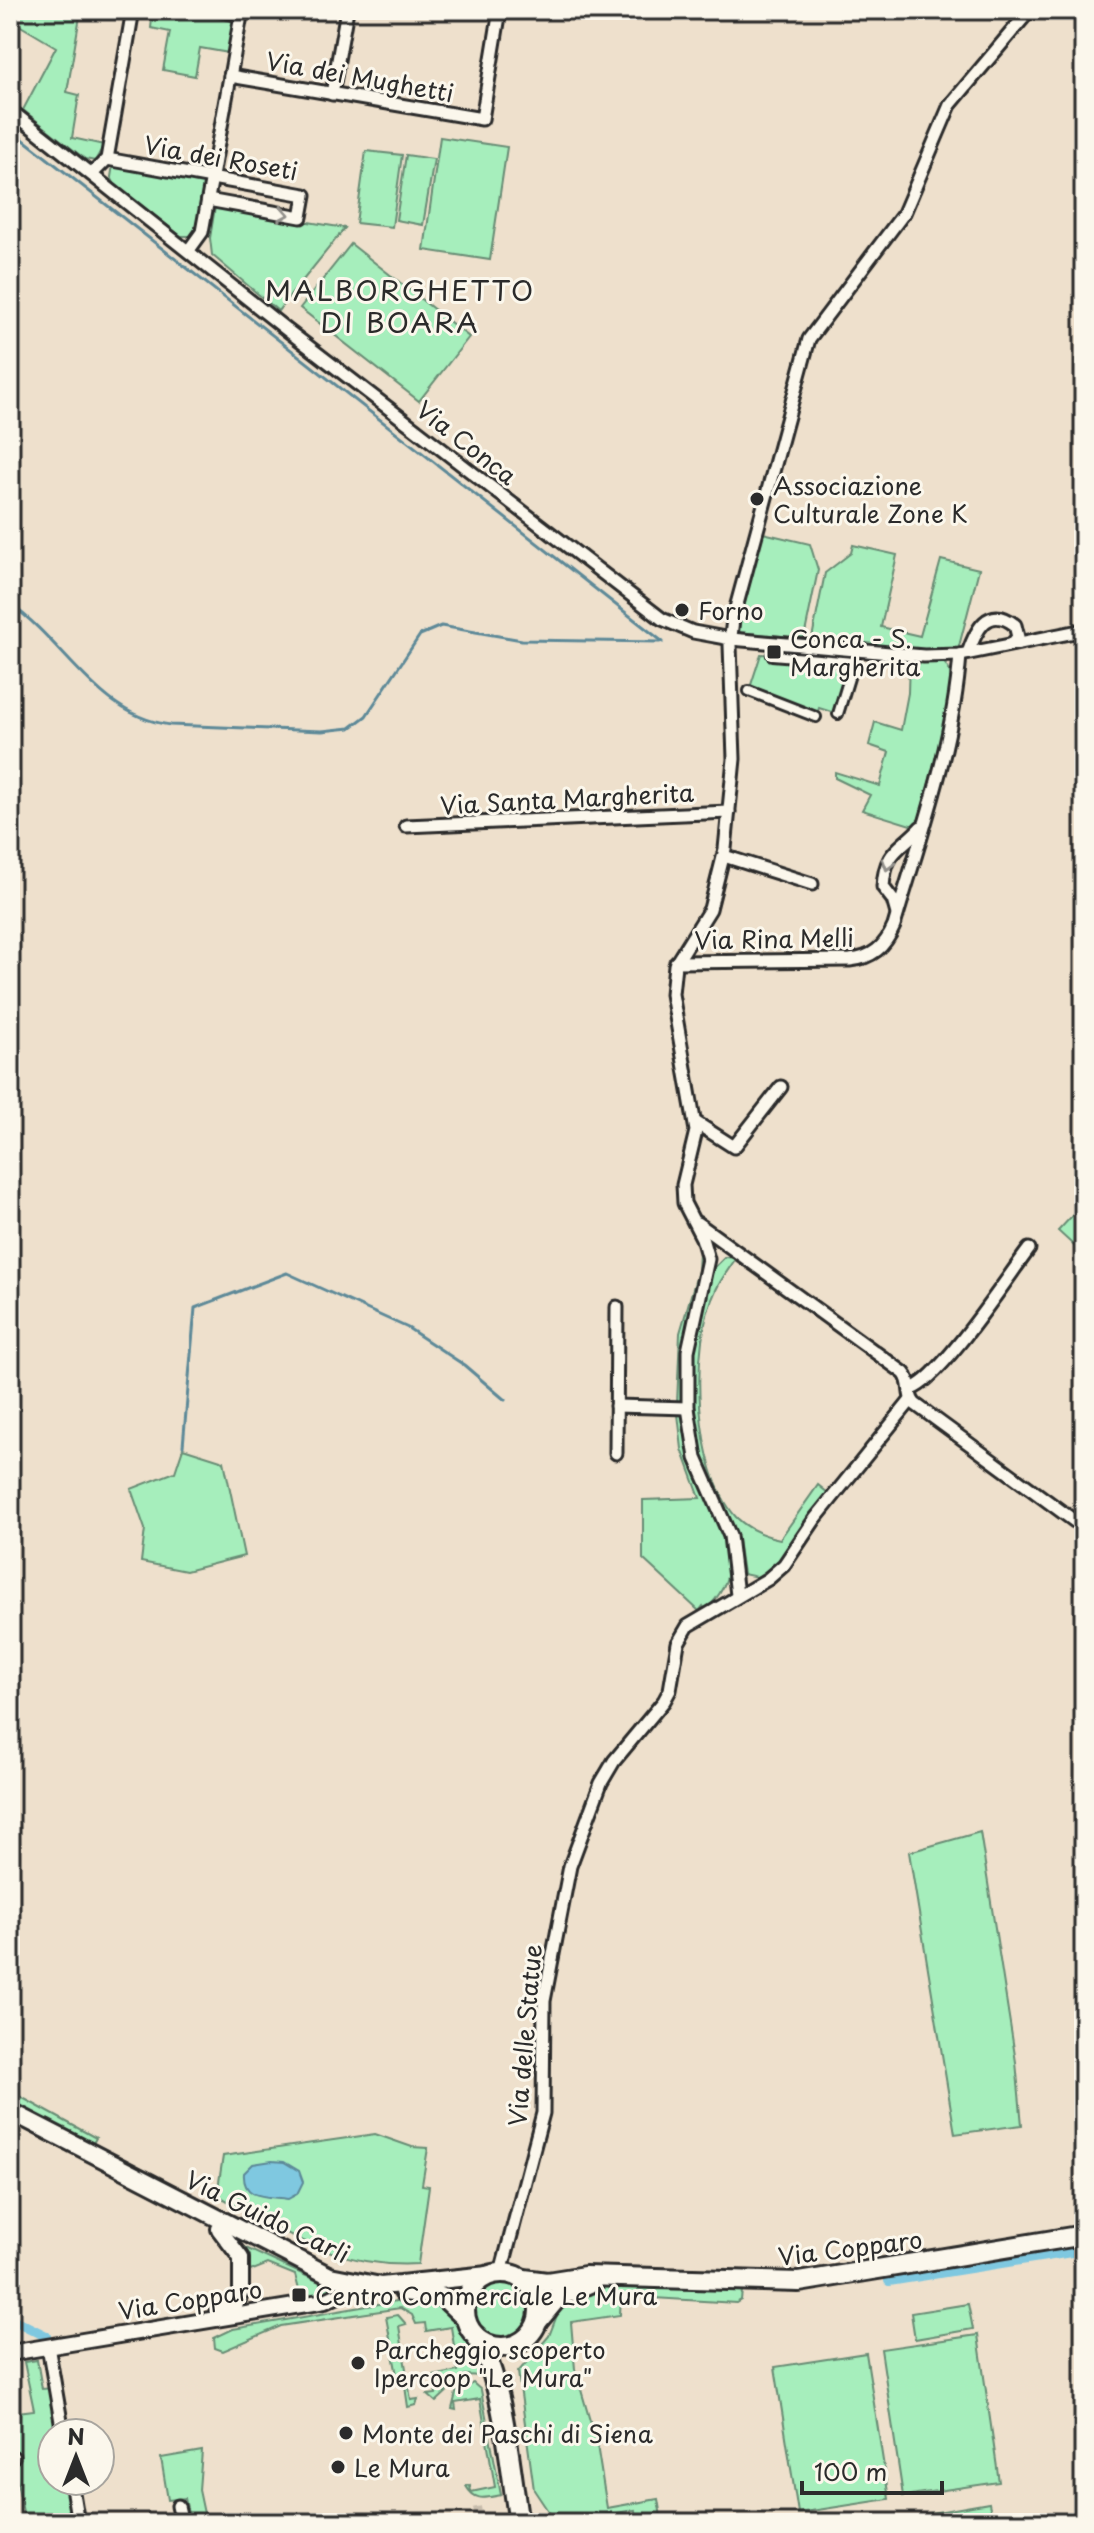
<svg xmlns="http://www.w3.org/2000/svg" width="1094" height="2533" viewBox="0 0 1094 2533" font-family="'Playpen Sans',sans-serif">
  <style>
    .green { fill: #a6eebc; stroke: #688c74; stroke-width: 2 }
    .water { fill: #7fc8e0; stroke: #5d8998; stroke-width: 2 }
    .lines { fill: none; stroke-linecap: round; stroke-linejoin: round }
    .stream { stroke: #5d8998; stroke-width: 3 }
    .canal { stroke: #7fc8e0; stroke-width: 10 }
    .pedestrian-tunnel { stroke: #c7bcac; stroke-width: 8; stroke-dasharray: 8 4; stroke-linecap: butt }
    .pedestrian-casing { stroke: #2b2b2b; stroke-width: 14 }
    .minor-casing { stroke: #2b2b2b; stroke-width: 17 }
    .tertiary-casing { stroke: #2b2b2b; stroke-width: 20 }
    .secondary-casing { stroke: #2b2b2b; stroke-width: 22 }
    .primary-casing { stroke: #2b2b2b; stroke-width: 24 }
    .pedestrian { stroke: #fbf7ec; stroke-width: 8 }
    .minor { stroke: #fbf7ec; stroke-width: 11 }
    .tertiary { stroke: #fbf7ec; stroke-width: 14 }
    .secondary { stroke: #fbf7ec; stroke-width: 16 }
    .primary { stroke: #fbf7ec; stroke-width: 18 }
    .oneway { stroke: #93918c }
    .poi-dot { fill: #2b2b2b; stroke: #fbf7ec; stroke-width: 3 }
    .labels { text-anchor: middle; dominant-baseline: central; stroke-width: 6; stroke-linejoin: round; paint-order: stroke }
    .street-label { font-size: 24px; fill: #2b2b2b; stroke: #fbf7ec }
    .poi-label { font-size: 24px; fill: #2b2b2b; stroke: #fbf7ec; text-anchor: start }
    .quarter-label { font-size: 28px; letter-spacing: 2px; fill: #2b2b2b; stroke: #fbf7ec }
  </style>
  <rect width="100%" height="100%" fill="#eee0cc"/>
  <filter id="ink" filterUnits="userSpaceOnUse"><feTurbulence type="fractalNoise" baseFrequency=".0125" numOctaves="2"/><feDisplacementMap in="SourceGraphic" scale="16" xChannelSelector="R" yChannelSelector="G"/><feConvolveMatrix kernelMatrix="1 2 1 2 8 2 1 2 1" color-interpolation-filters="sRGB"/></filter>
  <g filter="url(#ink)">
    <g class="green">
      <polygon points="15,10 81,10 67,92 79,95 72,138 104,145 95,161 85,159 23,110 56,47 14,22"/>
      <polygon points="153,10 191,10 235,19 229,53 200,48 195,76 163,70 170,32 151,28"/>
      <polygon points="440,137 507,147 490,260 424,250"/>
      <polygon points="366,151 402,155 392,227 356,223"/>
      <polygon points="406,155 434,159 423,225 396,220"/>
      <polygon points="113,165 207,182 193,236 181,236 115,185 111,177"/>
      <polygon points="215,207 345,228 278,311 212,255 210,238"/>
      <polygon points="351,244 469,337 419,401 300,308"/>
      <polygon points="763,533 810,544 818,570 804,638 737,632"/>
      <polygon points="853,545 897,555 881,627 920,636 941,560 979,569 958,650 896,649 812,638 825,573 851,553"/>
      <polygon points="761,654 853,662 838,714 819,708 816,717 749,691"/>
      <path d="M909,660L942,661C954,670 951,686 952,699L917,827L862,810L870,795L835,778V772L880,786L889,752L869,745L875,722L901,730L908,693Z"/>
      <polygon points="1084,1203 1084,1255 1058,1231"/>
      <polygon points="699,1252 702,1268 682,1360 682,1404 677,1404 680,1333 698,1271"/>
      <path d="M725,1257L736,1258C729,1269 721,1279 716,1290C689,1345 694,1470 736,1517C748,1529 765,1536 780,1539L818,1485L828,1493L783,1559L757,1577L743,1574L738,1539L704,1467L692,1407L696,1329L713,1269Z"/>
      <path d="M678,1414H683C686,1435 690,1455 697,1475C715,1523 754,1567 705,1610L703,1606L699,1611L643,1559V1500L700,1498L682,1449Z"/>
      <polygon points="183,1448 224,1461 244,1556 186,1571 141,1562 145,1529 131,1489 175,1472"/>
      <polygon points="980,1832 1016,2062 1022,2125 955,2134 909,1852"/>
      <polygon points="10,2091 96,2138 91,2147 10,2103"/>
      <path d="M375,2134L412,2147L428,2148L422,2185L429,2186L418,2264C338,2269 285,2232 217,2195L223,2156Z"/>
      <polygon points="237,2244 339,2291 306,2299 301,2297 295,2275 268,2264 248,2272"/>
      <circle cx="502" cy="2310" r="29"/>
      <polygon points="596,2285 742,2291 741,2300 736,2303 621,2296 620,2315 571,2322 575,2369 597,2445 607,2508 658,2499 662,2523 638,2523 635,2510 556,2523 534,2490 518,2372 549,2336 561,2305"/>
      <path d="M437,2299C459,2325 476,2352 489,2383L482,2376L465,2375L436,2402L428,2395L436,2394L433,2376L458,2371L451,2327L426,2331L425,2323L416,2324L412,2315L400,2308L281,2326L223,2351L215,2348L214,2338L233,2329L402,2300L434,2306Z"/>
      <polygon points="968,2304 973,2329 915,2339 911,2313"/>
      <polygon points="398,2315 406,2324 399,2326 411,2400 418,2399 416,2405 408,2407 405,2386 399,2386 386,2317"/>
      <polygon points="978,2335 999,2482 903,2496 881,2349"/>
      <polygon points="866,2353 889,2499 798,2513 775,2367"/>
      <polygon points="37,2360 42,2389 52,2388 60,2433 52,2433 52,2481 68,2481 75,2523 25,2523 10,2444 10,2413 34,2410 24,2362"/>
      <path d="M473,2383L481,2390L501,2495C485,2498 475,2502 466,2486L470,2485L471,2492L495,2487L480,2399L455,2403L456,2410L452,2409L456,2393Z"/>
      <polygon points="202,2451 199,2490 206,2523 190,2523 185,2498 168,2500 161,2458"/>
      <polygon points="989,2503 993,2523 933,2523 931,2513"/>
    </g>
    <path class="water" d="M272,2161L284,2162L299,2171L303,2182L297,2194L288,2199C267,2196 242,2200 244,2173L253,2164Z"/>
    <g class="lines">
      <g class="stream">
        <polyline points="10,129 663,642"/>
        <path d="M10,604C66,643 97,715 170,725L322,731L350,728L366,716L420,635L441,626L522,640L660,642"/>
        <polyline points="183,1446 195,1308 287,1273 408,1328 464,1365 505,1400"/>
      </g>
      <g class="canal">
        <polyline points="889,2281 1084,2250"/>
        <polyline points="10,2318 46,2336"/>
      </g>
      <polyline class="pedestrian-tunnel" points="477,2507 480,2523"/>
      <defs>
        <g id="pedestrian">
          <polyline points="772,655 853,662"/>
          <polyline points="749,691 816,717"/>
          <polyline points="838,714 855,658"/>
        </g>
        <g id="minor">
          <polyline points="217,10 241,15"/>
          <polyline points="230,76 482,119 500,10"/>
          <polyline points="332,94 347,10"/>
          <polyline points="10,110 287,330 662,619 693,632 731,639 924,656 960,655 1084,630"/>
          <polyline points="107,159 305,195 301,217 208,200"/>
          <polyline points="92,174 107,159 133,10"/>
          <polyline points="189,250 202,232 242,10"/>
          <path d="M968,653C976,630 988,604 1015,625L1018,637L1012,644"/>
          <polyline points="406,826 729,812"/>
          <polyline points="724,856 812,884"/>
          <path d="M897,914L893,900L883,887C885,850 900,850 921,827"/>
          <path d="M676,962L850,960C872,958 885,947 894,926C920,837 953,748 960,655"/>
          <polyline points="695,1122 734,1147 781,1087"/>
          <path d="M697,1223L904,1373C913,1383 906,1395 915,1404L1084,1528"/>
          <path d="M911,1389C940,1380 1007,1278 1029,1249"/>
          <polyline points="616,1406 688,1408"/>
          <polyline points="616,1453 617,1307"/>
          <polyline points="737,1595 730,1536 696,1458 688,1408 688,1351 708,1259 702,1238 684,1203 683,1185 696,1131 672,994 675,965 710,909 725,849 734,759 730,645 733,619 809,339 904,213 950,105 1030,10"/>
          <polyline points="501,2273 543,2113 544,2001 570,1866 601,1783 614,1761 664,1701 670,1690 678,1643 688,1626 768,1579 784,1565 815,1519 911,1400"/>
          <polyline points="48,2346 63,2433"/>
          <polyline points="10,2458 13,2457"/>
          <polyline points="71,2481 78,2523"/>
          <polyline points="178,2506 182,2523"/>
        </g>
        <g id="tertiary">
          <polyline points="217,2313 235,2306 241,2292 241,2258 219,2229"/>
          <polyline points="10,2353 325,2301 349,2290"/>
        </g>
        <g id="secondary">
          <polyline points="10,2111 330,2276 381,2286 488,2275"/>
          <polyline points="403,2292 441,2296 466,2320"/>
        </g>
        <g id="primary">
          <circle cx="502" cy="2310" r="37"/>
          <polyline points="524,2279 547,2282 585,2276 799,2282 1084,2235"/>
          <polyline points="538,2321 558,2297 594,2281"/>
          <path d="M476,2336C504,2380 510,2470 519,2523"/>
        </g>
      </defs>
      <use href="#pedestrian" class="pedestrian-casing"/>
      <use href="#minor" class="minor-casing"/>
      <use href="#tertiary" class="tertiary-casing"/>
      <use href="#secondary" class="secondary-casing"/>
      <use href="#primary" class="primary-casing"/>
      <use href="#pedestrian" class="pedestrian"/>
      <use href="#minor" class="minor"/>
      <use href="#tertiary" class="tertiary"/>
      <use href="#secondary" class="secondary"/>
      <use href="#primary" class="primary"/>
    </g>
    <defs><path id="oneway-chevron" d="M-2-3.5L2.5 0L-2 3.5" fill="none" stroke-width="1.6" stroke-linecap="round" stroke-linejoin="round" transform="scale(2)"/></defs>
    <g class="oneway">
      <use href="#oneway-chevron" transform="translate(284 214) rotate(10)"/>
      <use href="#oneway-chevron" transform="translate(888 865) rotate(107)"/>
    </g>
  </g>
  <g class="poi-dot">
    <circle cx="757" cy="499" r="8"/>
    <circle cx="682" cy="610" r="8"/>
    <rect x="766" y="644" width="16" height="16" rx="4"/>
    <rect x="291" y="2287" width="16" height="16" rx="4"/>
    <circle cx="358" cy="2363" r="8"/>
    <circle cx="346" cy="2433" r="8"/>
    <circle cx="338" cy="2467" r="8"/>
  </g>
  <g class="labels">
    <g class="street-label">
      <text transform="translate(360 76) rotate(10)">Via dei Mughetti</text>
      <text transform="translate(221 157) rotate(10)">Via dei Roseti</text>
      <text transform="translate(467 442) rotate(38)">Via Conca</text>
      <text transform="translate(567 798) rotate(-3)">Via Santa Margherita</text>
      <text transform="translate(774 938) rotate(-1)">Via Rina Melli</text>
      <text transform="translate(524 2035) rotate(-85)">Via delle Statue</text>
      <text transform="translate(268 2216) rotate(26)">Via Guido Carli</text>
      <text transform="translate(850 2247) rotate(-7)">Via Copparo</text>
      <text transform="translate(190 2299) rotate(-9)">Via Copparo</text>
    </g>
    <g class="poi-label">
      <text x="773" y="485">Associazione<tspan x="773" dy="28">Culturale Zone K</tspan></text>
      <text x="698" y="610">Forno</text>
      <text x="790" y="638">Conca - S.<tspan x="790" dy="28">Margherita</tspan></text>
      <text x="315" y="2295">Centro Commerciale Le Mura</text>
      <text x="374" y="2349">Parcheggio scoperto<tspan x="374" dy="28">Ipercoop "Le Mura"</tspan></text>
      <text x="362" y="2433">Monte dei Paschi di Siena</text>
      <text x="354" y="2467">Le Mura</text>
    </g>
    <g class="quarter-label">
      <text x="400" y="289">MALBORGHETTO<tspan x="400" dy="32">DI BOARA</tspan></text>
    </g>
  </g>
  <rect width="1094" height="2533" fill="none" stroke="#fbf7ec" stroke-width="40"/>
  <rect x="20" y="20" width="1054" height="2493" fill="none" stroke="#2b2b2b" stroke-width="3" filter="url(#ink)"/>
  <g transform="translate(76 2457)"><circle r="38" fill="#fbf7ec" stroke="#a8a59f" stroke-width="2"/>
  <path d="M0-6L14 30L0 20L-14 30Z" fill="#2b2b2b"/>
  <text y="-12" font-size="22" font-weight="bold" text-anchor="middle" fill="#2b2b2b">N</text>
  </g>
  <path d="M802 2481v12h140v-12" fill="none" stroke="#2b2b2b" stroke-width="4"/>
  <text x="814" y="2481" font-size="24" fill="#2b2b2b" stroke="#fbf7ec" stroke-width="6" paint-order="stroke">100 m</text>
</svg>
